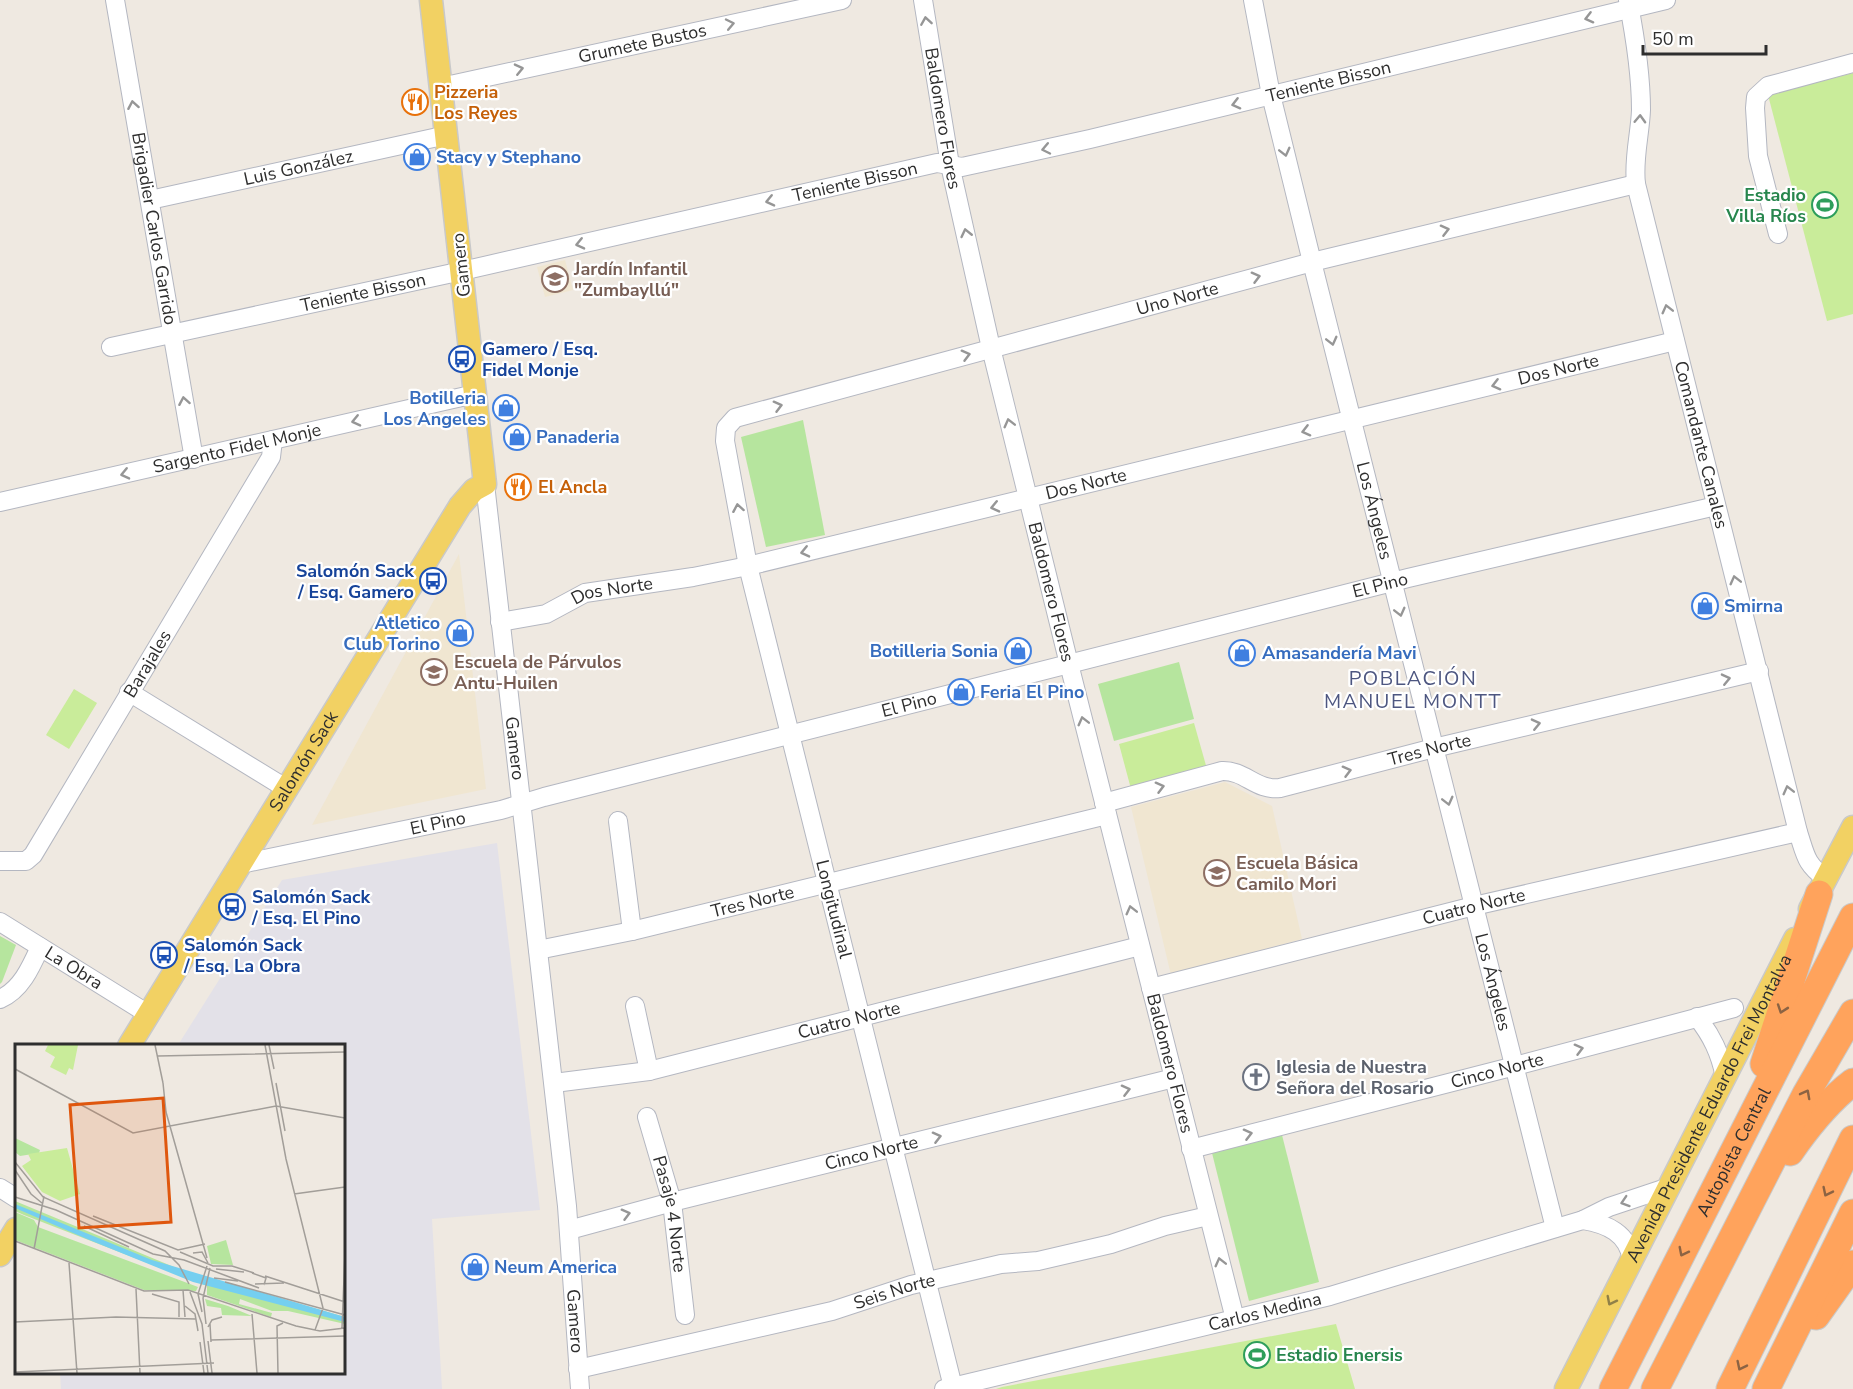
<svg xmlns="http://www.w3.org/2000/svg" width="1853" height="1389" viewBox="0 0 1853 1389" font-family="'Nunito Sans',sans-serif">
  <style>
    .industrial { fill: #e3e1e8 }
    .education { fill: #f0e6d1 }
    .green { fill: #b6e59e }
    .pitch { fill: #c9ec9a }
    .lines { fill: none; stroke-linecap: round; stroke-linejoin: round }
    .minor-casing { stroke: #b4b7c1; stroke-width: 20 }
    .major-casing { stroke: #c9c9c9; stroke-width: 25 }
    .highway-casing { stroke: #c9c9c9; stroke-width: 29 }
    .minor { stroke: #fff; stroke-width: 18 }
    .major { stroke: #f2d163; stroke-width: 22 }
    .highway { stroke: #ffa35c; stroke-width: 27 }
    .oneway { stroke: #969696 }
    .oneway2 { stroke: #8c6343 }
    .oneway3 { stroke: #908048 }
    .labels { text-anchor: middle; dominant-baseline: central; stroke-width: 4.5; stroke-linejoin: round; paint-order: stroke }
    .street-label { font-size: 18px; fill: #2e2e2e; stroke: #fff }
    .food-label { font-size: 18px; font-weight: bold; fill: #c56008; stroke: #fff; text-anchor: start }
    .shop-label { font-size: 18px; font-weight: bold; fill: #366cbe; stroke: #fff; text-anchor: start }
    .leisure-label { font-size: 18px; font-weight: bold; fill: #27864d; stroke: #fff; text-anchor: end }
    .education-label { font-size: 18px; font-weight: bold; fill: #785e54; stroke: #fff; text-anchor: start }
    .transit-label { font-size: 18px; font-weight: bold; fill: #164399; stroke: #fff; text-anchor: start }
    .worship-label { font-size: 18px; font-weight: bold; fill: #5b616d; stroke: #fff; text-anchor: start }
    .neighbourhood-label { font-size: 20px; letter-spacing: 1.5px; fill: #4d5680; stroke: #fff }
    .inset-road { fill: none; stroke: #a29e99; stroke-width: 1.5 }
    .view { fill: #df570e; fill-opacity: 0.15; stroke: #df570e; stroke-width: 3 }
    .inset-edge { fill: none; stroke: #2e2e2e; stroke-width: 3 }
  </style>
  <rect width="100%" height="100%" fill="#efe9e1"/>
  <polygon class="industrial" points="497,843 540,1210 432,1219 442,1389 61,1389 60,1373 344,1372 344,1046 178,1045 282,880"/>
  <g class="education">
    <polygon points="565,260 573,290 545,297 537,267"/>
    <polygon points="459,554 486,789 312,825"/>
    <polygon points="1225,782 1272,806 1302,939 1171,975 1131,807"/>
  </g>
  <g class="green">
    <polygon points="803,420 825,535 766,547 741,437"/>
    <polygon points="1179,662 1194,719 1114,741 1098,684"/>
    <polygon points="0,936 16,945 2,982 0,984"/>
    <polygon points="1282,1135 1319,1282 1249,1301 1212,1153"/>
  </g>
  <g class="pitch">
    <polygon points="1853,73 1853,314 1827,321 1768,95"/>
    <polygon points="74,689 97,703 69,749 46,735"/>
    <polygon points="1194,723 1207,769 1131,789 1119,744"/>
    <polygon points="1336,1324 1355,1389 996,1389 1002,1387"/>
  </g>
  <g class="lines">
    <defs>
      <g id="minor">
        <path id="s1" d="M115,0L194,459"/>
        <path id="s2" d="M923,0L950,165L991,348L1069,664L1235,1319"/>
        <path id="s3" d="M1253,0L1271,95L1312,262L1555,1228"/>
        <path id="s4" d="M1628,0C1635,36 1641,73 1641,110C1640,135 1633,159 1636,184L1798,832C1806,856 1805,863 1826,879"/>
        <path id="s5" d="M441,87L842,0"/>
        <path id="s6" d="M150,200L447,135"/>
        <polyline points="1778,234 1758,156 1755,108 1756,97 1768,86 1853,63"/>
        <path id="s7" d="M111,347L462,271L937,163L962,167L1090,139L1666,0"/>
        <path id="s8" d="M485,484L567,1206L580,1389"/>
        <path id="s9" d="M0,502L475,394"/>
        <path id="s10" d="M500,622L546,614L585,593L693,577L748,566L1675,341"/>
        <polyline points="129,692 287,789"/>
        <path id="s11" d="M1104,803L1222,771C1245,770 1256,791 1280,788L1434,748L1759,671"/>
        <polyline points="618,821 632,931"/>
        <path id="s12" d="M0,861H26L33,855L271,457L273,440"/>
        <path id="s13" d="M241,864L501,810L544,797L1408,578L1716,506"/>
        <path id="s14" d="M0,922L148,1014"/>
        <path id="s15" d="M538,950L632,931L1107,815"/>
        <path id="s16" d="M1151,988L1474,906L1798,832"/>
        <path d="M0,999C21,990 31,967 40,947"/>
        <polyline points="635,1006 649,1071"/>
        <path d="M1697,1017C1712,1036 1720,1053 1725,1077"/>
        <path id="s17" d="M554,1083L649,1071L1140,946"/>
        <path id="s18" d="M647,1117L672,1202L685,1315"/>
        <path id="s19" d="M1191,1149L1515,1066L1734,1008"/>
        <polyline points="0,1188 16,1198"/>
        <path d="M1583,1220C1607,1224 1628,1233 1632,1260"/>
        <path id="s20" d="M569,1230L672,1202L1174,1078"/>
        <path id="s21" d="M578,1369L832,1311L911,1285L1001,1264L1038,1261L1111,1244L1165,1226L1208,1216"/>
        <path id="s22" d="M953,1387L748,566L725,441L726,428L735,418L1312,262L1636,184"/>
        <path id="s23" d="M944,1389L1330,1296L1583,1220L1609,1207L1669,1187"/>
      </g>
      <g id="major">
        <polyline points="1810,909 1853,827"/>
        <path id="s24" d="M129,1046L460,506L474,490L485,484L431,0"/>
        <polyline points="0,1255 16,1229"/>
        <path id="s25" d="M1566,1389L1795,939"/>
      </g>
      <g id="highway">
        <polyline points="1764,1064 1819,894"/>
        <path d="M1790,1152C1808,1126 1828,1101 1853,1082"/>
        <polyline points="1816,1316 1853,1264"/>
        <path id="s26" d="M1613,1389L1853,917"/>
        <polyline points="1655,1389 1806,1094 1853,1013"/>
        <polyline points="1730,1389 1853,1139"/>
        <polyline points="1766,1389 1853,1213"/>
      </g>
    </defs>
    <use href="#minor" class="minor-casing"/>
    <use href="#major" class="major-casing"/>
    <use href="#highway" class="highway-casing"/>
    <use href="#minor" class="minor"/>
    <use href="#major" class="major"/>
    <use href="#highway" class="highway"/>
  </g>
  <defs><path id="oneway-chevron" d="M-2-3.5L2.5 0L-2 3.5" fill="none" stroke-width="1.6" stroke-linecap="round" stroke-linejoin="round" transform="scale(1.5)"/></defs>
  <g class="oneway">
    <use href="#oneway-chevron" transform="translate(1589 18) rotate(166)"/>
    <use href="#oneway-chevron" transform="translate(926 21) rotate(-99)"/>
    <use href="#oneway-chevron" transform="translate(730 24) rotate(-12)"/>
    <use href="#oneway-chevron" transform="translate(519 69) rotate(-13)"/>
    <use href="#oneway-chevron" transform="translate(1236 104) rotate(166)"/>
    <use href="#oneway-chevron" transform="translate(133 105) rotate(-100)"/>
    <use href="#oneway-chevron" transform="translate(1640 119) rotate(-88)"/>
    <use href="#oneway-chevron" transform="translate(1046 149) rotate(168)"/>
    <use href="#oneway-chevron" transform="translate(1285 152) rotate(76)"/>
    <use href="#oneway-chevron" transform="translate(770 201) rotate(167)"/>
    <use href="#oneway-chevron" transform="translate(1445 230) rotate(-14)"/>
    <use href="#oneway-chevron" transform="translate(966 233) rotate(-103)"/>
    <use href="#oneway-chevron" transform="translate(580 244) rotate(167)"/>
    <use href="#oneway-chevron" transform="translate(1256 277) rotate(-15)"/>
    <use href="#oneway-chevron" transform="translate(1667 309) rotate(-104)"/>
    <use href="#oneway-chevron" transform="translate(1332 341) rotate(76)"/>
    <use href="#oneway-chevron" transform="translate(966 355) rotate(-15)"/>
    <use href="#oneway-chevron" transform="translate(1496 385) rotate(166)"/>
    <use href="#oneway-chevron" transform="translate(184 401) rotate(-100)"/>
    <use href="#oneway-chevron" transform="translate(778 406) rotate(-15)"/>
    <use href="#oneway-chevron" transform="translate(356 421) rotate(167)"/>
    <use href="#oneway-chevron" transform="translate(1009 423) rotate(-104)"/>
    <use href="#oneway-chevron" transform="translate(1306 431) rotate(166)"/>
    <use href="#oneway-chevron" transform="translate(125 474) rotate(167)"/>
    <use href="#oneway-chevron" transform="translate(995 507) rotate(167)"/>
    <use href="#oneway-chevron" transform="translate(738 508) rotate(-100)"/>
    <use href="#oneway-chevron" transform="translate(805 552) rotate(167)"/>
    <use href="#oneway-chevron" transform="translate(1735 580) rotate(-104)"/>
    <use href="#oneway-chevron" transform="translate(1400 612) rotate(76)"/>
    <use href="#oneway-chevron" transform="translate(1726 679) rotate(-13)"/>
    <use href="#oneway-chevron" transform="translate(1083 721) rotate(-104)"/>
    <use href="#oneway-chevron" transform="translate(1536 724) rotate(-13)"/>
    <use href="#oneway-chevron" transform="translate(1347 771) rotate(-15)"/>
    <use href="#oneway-chevron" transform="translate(1160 787) rotate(-15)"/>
    <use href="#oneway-chevron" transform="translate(1788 790) rotate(-104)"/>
    <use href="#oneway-chevron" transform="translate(1448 801) rotate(76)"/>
    <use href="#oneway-chevron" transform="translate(1131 910) rotate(-104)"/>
    <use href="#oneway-chevron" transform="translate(1579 1049) rotate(-15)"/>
    <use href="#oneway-chevron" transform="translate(1126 1090) rotate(-14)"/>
    <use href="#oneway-chevron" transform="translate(1248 1134) rotate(-14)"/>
    <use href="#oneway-chevron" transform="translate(937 1137) rotate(-14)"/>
    <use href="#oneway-chevron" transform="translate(1625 1202) rotate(162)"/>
    <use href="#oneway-chevron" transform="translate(626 1214) rotate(-15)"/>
    <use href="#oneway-chevron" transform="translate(1220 1262) rotate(-104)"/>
  </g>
  <g class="oneway2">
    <use href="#oneway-chevron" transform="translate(1782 1009) rotate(109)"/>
    <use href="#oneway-chevron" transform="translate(1806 1094) rotate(-62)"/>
    <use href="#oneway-chevron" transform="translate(1827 1192) rotate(116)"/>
    <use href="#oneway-chevron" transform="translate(1683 1252) rotate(117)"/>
    <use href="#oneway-chevron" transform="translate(1741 1366) rotate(116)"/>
  </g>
  <use class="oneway3" href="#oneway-chevron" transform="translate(1611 1301) rotate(117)"/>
  <defs>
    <symbol id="restaurant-ring" viewBox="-11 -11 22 22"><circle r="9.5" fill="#fff" stroke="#e8710a" stroke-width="1.5"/><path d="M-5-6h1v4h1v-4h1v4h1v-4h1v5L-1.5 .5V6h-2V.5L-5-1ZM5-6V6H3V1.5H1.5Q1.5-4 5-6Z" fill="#e8710a"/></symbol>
    <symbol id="shop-ring" viewBox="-11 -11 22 22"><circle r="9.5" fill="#fff" stroke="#3f7fe0" stroke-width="1.5"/><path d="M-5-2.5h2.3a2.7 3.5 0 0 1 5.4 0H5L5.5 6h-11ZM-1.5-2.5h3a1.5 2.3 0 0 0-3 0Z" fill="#3f7fe0"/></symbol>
    <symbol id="stadium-ring" viewBox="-11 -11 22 22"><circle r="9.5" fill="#fff" stroke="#2e9e5b" stroke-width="1.5"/><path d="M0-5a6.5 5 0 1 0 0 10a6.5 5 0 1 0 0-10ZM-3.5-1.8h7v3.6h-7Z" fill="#2e9e5b"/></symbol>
    <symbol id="school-ring" viewBox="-11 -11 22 22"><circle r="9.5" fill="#fff" stroke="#8d6e63" stroke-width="1.5"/><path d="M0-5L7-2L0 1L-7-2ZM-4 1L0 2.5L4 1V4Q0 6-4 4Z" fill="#8d6e63"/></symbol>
    <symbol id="bus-ring" viewBox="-11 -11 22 22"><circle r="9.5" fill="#fff" stroke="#1a4fb4" stroke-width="1.5"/><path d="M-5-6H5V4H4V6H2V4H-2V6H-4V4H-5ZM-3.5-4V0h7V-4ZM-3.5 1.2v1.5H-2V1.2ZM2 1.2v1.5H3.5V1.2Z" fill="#1a4fb4"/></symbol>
    <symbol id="church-ring" viewBox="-11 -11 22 22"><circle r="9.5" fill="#fff" stroke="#6b7280" stroke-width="1.5"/><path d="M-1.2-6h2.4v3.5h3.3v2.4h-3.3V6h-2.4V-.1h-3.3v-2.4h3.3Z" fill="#6b7280"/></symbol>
  </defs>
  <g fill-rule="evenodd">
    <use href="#restaurant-ring" x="400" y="87" width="30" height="30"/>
    <use href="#shop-ring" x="402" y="142" width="30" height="30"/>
    <use href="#stadium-ring" x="1810" y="190" width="30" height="30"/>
    <use href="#school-ring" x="540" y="264" width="30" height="30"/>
    <use href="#bus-ring" x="447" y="344" width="30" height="30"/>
    <use href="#shop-ring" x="491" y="393" width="30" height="30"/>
    <use href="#shop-ring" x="502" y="422" width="30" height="30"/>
    <use href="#restaurant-ring" x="503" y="472" width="30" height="30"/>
    <use href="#bus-ring" x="418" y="566" width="30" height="30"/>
    <use href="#shop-ring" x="1690" y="591" width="30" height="30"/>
    <use href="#shop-ring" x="445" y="618" width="30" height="30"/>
    <use href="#shop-ring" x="1003" y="636" width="30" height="30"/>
    <use href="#shop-ring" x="1227" y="638" width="30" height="30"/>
    <use href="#school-ring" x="419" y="657" width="30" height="30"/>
    <use href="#shop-ring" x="946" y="677" width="30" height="30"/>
    <use href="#school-ring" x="1202" y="858" width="30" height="30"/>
    <use href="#bus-ring" x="217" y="892" width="30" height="30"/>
    <use href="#bus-ring" x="149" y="940" width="30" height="30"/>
    <use href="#church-ring" x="1241" y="1062" width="30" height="30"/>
    <use href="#shop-ring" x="460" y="1252" width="30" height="30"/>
    <use href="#stadium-ring" x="1242" y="1340" width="30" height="30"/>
  </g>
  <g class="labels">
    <g class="street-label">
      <text stroke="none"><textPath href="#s5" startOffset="206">Grumete Bustos</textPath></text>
      <text stroke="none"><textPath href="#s7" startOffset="1248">Teniente Bisson</textPath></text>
      <text stroke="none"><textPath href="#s2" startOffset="120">Baldomero Flores</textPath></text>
      <text stroke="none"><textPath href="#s6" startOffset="152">Luis González</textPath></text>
      <text stroke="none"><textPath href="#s7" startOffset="762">Teniente Bisson</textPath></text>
      <text stroke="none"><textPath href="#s1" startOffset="232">Brigadier Carlos Garrido</textPath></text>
      <text transform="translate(461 265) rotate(-96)">Gamero</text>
      <text stroke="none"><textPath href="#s7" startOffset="258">Teniente Bisson</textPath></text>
      <text stroke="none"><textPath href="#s22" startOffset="1458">Uno Norte</textPath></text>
      <text stroke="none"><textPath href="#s10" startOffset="1090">Dos Norte</textPath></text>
      <text stroke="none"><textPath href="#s4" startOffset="454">Comandante Canales</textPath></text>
      <text stroke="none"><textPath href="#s9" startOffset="243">Sargento Fidel Monje</textPath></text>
      <text stroke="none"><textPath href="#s10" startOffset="604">Dos Norte</textPath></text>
      <text stroke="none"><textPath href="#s3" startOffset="525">Los Ángeles</textPath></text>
      <text stroke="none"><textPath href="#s13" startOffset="1173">El Pino</textPath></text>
      <text stroke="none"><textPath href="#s10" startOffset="118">Dos Norte</textPath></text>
      <text stroke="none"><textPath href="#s2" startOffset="606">Baldomero Flores</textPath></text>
      <text stroke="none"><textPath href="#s12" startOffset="258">Barajales</textPath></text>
      <text stroke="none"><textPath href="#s13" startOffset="687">El Pino</textPath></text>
      <text stroke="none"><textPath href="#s8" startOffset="266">Gamero</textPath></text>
      <text stroke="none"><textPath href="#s11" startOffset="338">Tres Norte</textPath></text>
      <text stroke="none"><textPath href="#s24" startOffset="334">Salomón Sack</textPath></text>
      <text stroke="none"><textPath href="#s13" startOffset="201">El Pino</textPath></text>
      <text stroke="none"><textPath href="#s15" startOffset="220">Tres Norte</textPath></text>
      <text stroke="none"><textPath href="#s16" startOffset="333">Cuatro Norte</textPath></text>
      <text transform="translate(834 909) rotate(76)">Longitudinal</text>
      <text stroke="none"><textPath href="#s14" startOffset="87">La Obra</textPath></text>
      <text stroke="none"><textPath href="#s3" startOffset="1011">Los Ángeles</textPath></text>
      <text stroke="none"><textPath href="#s17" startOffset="302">Cuatro Norte</textPath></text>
      <text stroke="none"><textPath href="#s2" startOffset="1092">Baldomero Flores</textPath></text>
      <text stroke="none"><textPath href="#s19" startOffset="316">Cinco Norte</textPath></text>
      <text stroke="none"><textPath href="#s25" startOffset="315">Avenida Presidente Eduardo Frei Montalva</textPath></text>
      <text stroke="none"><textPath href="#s20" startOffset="312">Cinco Norte</textPath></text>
      <text stroke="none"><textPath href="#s26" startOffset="266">Autopista Central</textPath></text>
      <text stroke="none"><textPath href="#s18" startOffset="100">Pasaje 4 Norte</textPath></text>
      <text stroke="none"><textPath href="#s21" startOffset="326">Seis Norte</textPath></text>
      <text stroke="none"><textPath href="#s23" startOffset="330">Carlos Medina</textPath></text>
      <text stroke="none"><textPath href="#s8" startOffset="842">Gamero</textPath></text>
    </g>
    <g class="food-label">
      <text x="434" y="92">Pizzeria<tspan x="434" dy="21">Los Reyes</tspan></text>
      <text x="538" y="487">El Ancla</text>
    </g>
    <g class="shop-label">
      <text x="436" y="157">Stacy y Stephano</text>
      <text x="486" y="398" text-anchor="end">Botilleria<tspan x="486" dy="21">Los Angeles</tspan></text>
      <text x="536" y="437">Panaderia</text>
      <text x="1724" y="606">Smirna</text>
      <text x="440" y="623" text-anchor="end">Atletico<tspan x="440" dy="21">Club Torino</tspan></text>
      <text x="998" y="651" text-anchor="end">Botilleria Sonia</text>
      <text x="1262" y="653">Amasandería Mavi</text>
      <text x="980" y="692">Feria El Pino</text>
      <text x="494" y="1267">Neum America</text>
    </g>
    <g class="leisure-label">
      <text x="1806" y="195">Estadio<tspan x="1806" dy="21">Villa Ríos</tspan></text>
      <text x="1276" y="1355" text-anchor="start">Estadio Enersis</text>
    </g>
    <g class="education-label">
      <text x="574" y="269">Jardín Infantil<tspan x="574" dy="21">"Zumbayllú"</tspan></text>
      <text x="454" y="662">Escuela de Párvulos<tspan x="454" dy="21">Antu-Huilen</tspan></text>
      <text x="1236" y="863">Escuela Básica<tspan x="1236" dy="21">Camilo Mori</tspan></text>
    </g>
    <g class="transit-label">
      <text x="482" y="349">Gamero / Esq.<tspan x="482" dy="21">Fidel Monje</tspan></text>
      <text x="414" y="571" text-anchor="end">Salomón Sack<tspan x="414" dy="21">/ Esq. Gamero</tspan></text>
      <text x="252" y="897">Salomón Sack<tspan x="252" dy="21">/ Esq. El Pino</tspan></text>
      <text x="184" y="945">Salomón Sack<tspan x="184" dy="21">/ Esq. La Obra</tspan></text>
    </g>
    <g class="worship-label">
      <text x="1276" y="1067">Iglesia de Nuestra<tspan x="1276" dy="21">Señora del Rosario</tspan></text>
    </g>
    <g class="neighbourhood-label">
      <text x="1413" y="678">POBLACIÓN<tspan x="1413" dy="23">MANUEL MONTT</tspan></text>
    </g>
  </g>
  <g transform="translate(15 1044)">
    <rect width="330" height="330" fill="#efe9e1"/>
    <path d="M0,94L25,106L24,109L5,112L0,108ZM0,157L171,228L330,273V280L273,267H257L225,255L224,260L257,269L256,273L192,251V242L9,171L0,167ZM0,168L19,176L23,183L183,243L181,247L129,246L0,196ZM211,196L218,221L196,220L192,202ZM190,255L213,262L237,272L207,271L206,264L192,262Z" fill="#b6e59e"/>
    <path d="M33,1H63L58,26L54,24L51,31L35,23L40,13L30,7ZM52,104L65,150L45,157L27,148L7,122L16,116L13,110Z" fill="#c9ec9a"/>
    <path d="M0,160L137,216L330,273V278L178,238L72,195L0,164Z" fill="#75cff0"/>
    <path class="inset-road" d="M140,1L148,39M250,1L271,115L308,264L300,286M254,1L259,25M143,12L330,8M0,25L118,89L261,62L330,74M148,39L151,68L192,214M261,39L270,87M0,118L28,153L150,207L164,221L174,240M0,126L16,150L27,159M279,150L330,143M0,153L41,166L138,210L169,216L244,244M78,172L163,206L190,200M69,182L114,203M0,197L129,247L173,246L281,282L305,287L330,284M19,205L29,152M165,208L198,222H217L239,229M178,209L187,208L193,219M54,219L62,329M201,225L229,228M237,229L251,234L249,241M250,232L330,258M199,234L223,237M210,238L330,271M240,240L269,239M121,245L125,329M168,246L170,273M175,248L187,280L193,329M137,250L164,258V273M188,254L195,224M188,254L191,280M170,262L180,270L183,287M187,268L183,250L192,222M237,270L242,329M0,278L101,273L181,275M195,280L196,298M193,283L197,276L207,273M327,284L330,209M196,296L330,292M193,297L197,329M185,298L189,329M0,328L199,319M263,329L262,282L268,279"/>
    <path class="view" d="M148,54L156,178L64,184L55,61Z"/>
    <rect width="330" height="330" class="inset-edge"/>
  </g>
  <path d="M1643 45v9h123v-9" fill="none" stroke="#2e2e2e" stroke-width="3"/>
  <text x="1652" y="45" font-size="18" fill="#2e2e2e" stroke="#ffffff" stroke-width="4.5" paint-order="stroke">50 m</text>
</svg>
